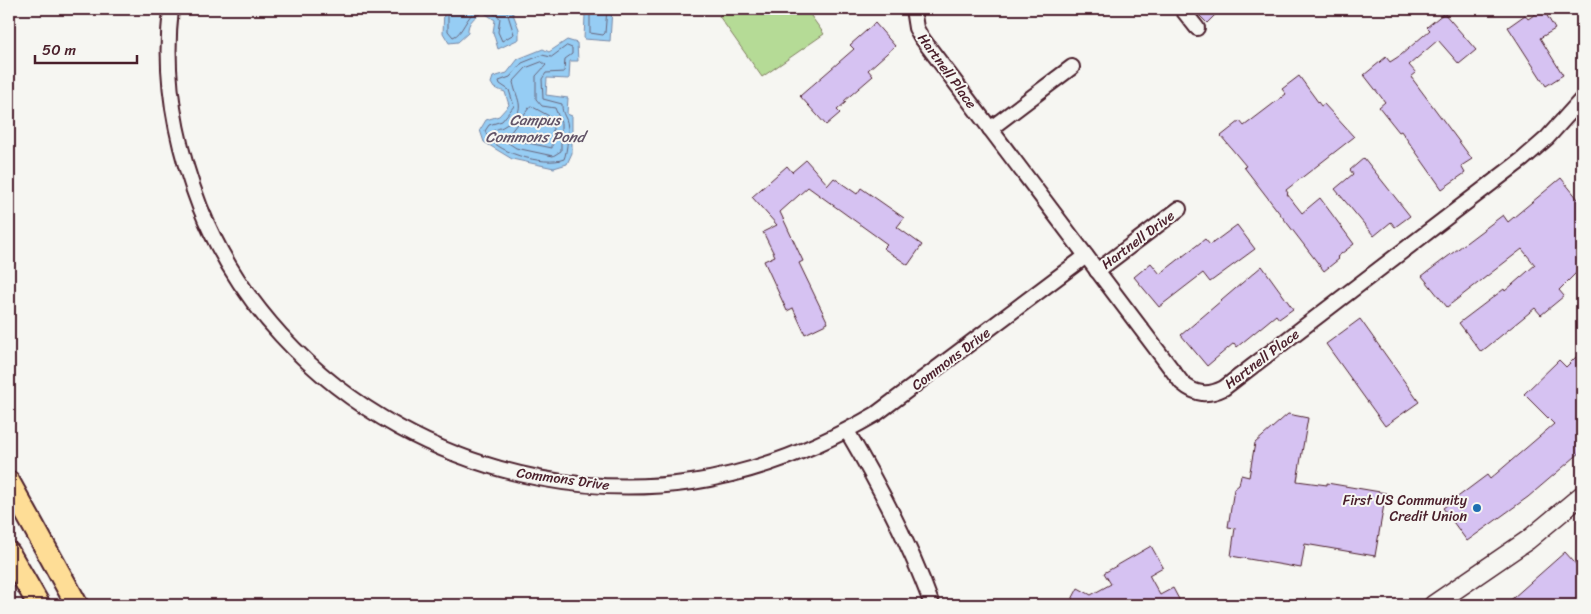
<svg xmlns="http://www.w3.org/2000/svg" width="1591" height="614" viewBox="0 0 1591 614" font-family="Sriracha,sans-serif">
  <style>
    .green { fill: #b5db96; stroke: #807d60 }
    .water { fill: #96cdf4; stroke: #7887a4 }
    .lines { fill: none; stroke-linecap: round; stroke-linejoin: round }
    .shore { stroke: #68657b; stroke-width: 1 }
    .building { fill: #d6c2f2; stroke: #4a1f2b }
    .minor-casing { stroke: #4a1f2b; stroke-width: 18 }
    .tertiary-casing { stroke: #4a1f2b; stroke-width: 21 }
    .primary-casing { stroke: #4a1f2b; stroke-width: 25 }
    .minor { stroke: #f6f6f2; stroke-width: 14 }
    .tertiary { stroke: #f6f6f2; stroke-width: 18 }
    .primary { stroke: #fedd96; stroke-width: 21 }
    .poi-dot { fill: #1f6fb2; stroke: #f6f6f2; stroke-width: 2 }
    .labels { text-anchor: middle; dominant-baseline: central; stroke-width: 4; stroke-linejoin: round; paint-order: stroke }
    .street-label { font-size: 14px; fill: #4a1f2b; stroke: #f6f6f2 }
    .poi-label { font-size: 14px; fill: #4a1f2b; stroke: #f6f6f2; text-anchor: end }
    .water-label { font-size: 15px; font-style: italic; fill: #615367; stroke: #f6f6f2 }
  </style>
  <rect width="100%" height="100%" fill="#f6f6f2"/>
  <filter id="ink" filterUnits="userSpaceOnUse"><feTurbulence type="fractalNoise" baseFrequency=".02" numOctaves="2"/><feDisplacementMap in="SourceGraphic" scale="10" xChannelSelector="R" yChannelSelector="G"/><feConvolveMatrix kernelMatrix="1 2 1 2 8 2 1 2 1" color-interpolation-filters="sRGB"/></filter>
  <g filter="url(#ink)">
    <polygon class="green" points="729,9 806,9 824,34 762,77 719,16"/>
    <g class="water">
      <path d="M444,9H511L519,29V39L498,49L493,32L495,20L483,12C475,17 467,22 468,33L458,42L449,43L443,33Z"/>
      <polygon points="578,9 612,9 610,41 584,39 585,15 578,14"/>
      <polygon points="567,40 577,43 578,61 570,61 569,79 547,78 546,95 568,98 567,114 572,116 572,153 567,164 554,168 512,159 484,142 480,130 486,120 499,116 509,105 505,92 494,88 491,83 493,77 507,73 518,59 543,49 549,52"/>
    </g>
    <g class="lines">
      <g class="shore">
        <path d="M448,9V31L453,37C463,34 465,17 478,9"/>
        <polyline points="487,9 500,18 498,32 502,41 514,34 506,9"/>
        <polyline points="584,9 590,14 590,33 603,35 605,33 607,9"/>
        <path d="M567,46L572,48V54L565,59L564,72L546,73L542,79L543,99L562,104C562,111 563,113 566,119C570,126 567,153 564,159C545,167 491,152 485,131L489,125L502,121L514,106L509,90L500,84L499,81L510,77L522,63L542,55L551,57Z"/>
        <path d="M542,62L546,65L536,76V99L542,106L555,108L561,123V151L553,156L516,148L492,132C496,128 501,129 506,125C528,109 517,102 513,82L526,68Z"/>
        <polygon points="531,106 549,116 553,126 552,148 519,141 509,135"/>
      </g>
    </g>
    <g class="building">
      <polygon points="1193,9 1221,9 1207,23"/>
      <polygon points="1543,9 1555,29 1540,38 1563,75 1546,86 1508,27 1525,15 1528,19"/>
      <polygon points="1444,13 1476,50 1459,64 1438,40 1409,65 1416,73 1411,77 1472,159 1461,166 1465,173 1442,189 1401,131 1399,132 1379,107 1385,102 1364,75 1386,57 1390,62 1401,55 1430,30 1427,27"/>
      <polygon points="875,23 895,46 868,70 873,76 844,101 846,102 837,110 840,113 826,125 800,96 854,49 850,45"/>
      <polygon points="1299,76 1321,106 1324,104 1354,137 1286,190 1288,193 1287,194 1302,213 1320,198 1354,244 1337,257 1339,259 1324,271 1244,167 1246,166 1221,136 1240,121 1244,126 1286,94 1282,89"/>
      <polygon points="1364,158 1410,216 1395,227 1391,222 1374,236 1335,189 1353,174 1350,170"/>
      <polygon points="806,160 828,185 834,178 857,194 861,188 904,218 897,227 922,245 908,265 883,248 887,244 808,187 780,212 803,261 799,263 828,323 805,334 793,308 787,311 764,261 775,256 763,232 777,225 752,197 787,166 792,172"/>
      <polygon points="1561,178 1582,204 1582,267 1559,290 1564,296 1541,315 1535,308 1481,352 1459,323 1504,289 1505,291 1535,265 1522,249 1447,307 1422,276 1503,215 1508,222"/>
      <polygon points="1237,225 1255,249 1210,282 1203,273 1159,307 1134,277 1151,263 1160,274 1205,239 1210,245"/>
      <polygon points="1262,266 1293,309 1279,319 1276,315 1237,347 1234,343 1207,366 1181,335"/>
      <polygon points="1360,319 1419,402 1385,426 1326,344"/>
      <polygon points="1582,351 1582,451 1528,497 1467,541 1443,508 1487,475 1490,479 1554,424 1524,394 1559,360 1566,367"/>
      <polygon points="1288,414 1308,418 1297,481 1327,485 1327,483 1386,493 1375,556 1305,544 1301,568 1231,556 1235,528 1228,527 1234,489 1239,485 1241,475 1249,477 1255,443"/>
      <polygon points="1151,546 1163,567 1149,575 1160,595 1173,588 1182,605 1069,605 1078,588 1091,595 1111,584 1104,573"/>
      <polygon points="1565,552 1582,571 1582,595 1570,605 1505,605"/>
    </g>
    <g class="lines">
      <defs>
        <g id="minor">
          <path d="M171,9C163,76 176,145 200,207C277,399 489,511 692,482C758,472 818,448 876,414L1086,256"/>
          <path d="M913,9L916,28L921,37L1182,383C1196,395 1208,396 1224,388L1523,159L1547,138L1582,99"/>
          <polyline points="1182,9 1197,28"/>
          <polyline points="990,129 1072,67"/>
          <polyline points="1097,271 1179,209"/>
          <path d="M847,431C880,487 910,544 932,605"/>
        </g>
        <polyline id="tertiary" points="1433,605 1528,540 1582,495"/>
        <g id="primary">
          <polyline points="9,482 77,605"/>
          <polyline points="9,553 39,605"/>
        </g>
      </defs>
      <use href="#minor" class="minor-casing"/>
      <use href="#tertiary" class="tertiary-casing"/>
      <use href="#primary" class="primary-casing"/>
      <use href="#minor" class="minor"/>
      <use href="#tertiary" class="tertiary"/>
      <use href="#primary" class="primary"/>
    </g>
  </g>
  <circle class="poi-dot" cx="1477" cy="508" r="5"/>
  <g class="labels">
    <g class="street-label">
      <text transform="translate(947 71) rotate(54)">Hartnell Place</text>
      <text transform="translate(1138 240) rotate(-37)">Hartnell Drive</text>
      <text transform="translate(951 359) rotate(-37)">Commons Drive</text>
      <text transform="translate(1262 359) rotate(-37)">Hartnell Place</text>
      <text transform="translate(563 479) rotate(8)">Commons Drive</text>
    </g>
    <g class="poi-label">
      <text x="1467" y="500">First US Community<tspan x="1467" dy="16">Credit Union</tspan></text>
    </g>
    <g class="water-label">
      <text x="535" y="120">Campus<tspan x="535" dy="17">Commons Pond</tspan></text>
    </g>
  </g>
  <rect width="1591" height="614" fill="none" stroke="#f6f6f2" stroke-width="30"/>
  <rect x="15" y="15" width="1561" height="584" fill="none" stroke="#4a1f2b" stroke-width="2" filter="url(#ink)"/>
  <path d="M35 55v8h102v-8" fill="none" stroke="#4a1f2b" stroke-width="2.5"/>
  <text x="42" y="55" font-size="15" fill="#4a1f2b" stroke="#f6f6f2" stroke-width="4" paint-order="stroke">50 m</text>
</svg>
